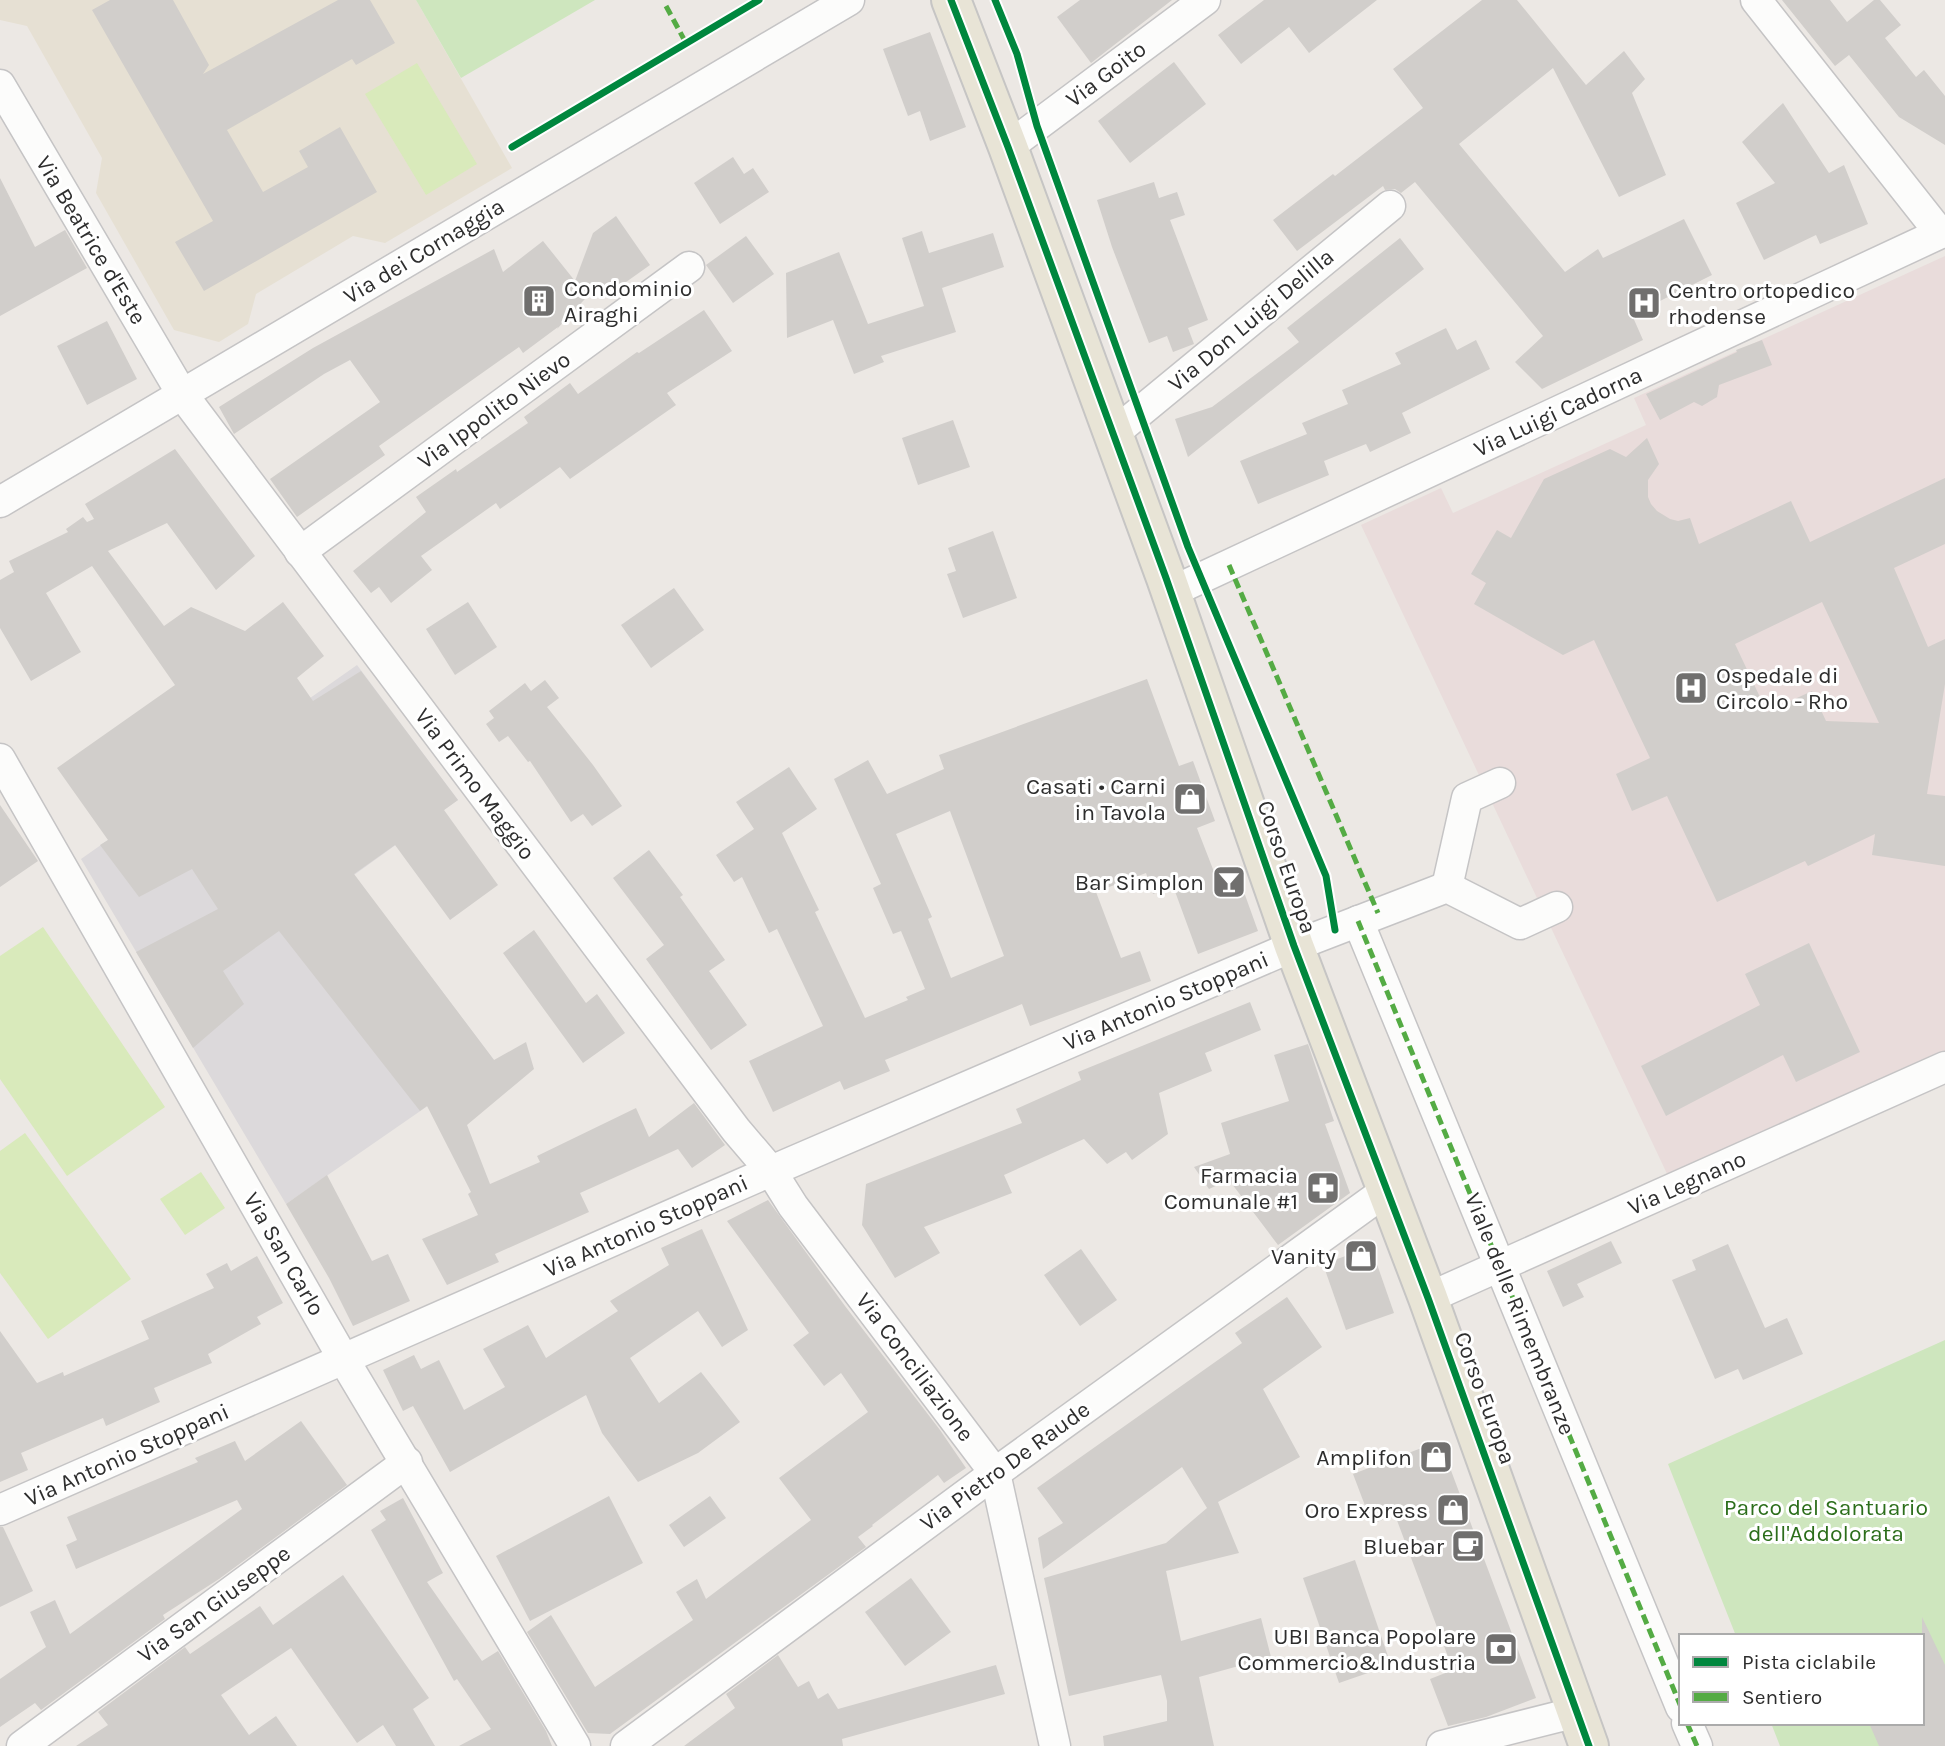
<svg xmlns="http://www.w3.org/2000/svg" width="1945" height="1746" viewBox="0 0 1945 1746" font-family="Karla,sans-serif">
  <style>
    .industrial { fill: #dcd9db }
    .education { fill: #e6e0d3 }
    .medical { fill: #e9dcdb }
    .green { fill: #cee6be }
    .pitch { fill: #d9eabb }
    .building { fill: #d1cecb; fill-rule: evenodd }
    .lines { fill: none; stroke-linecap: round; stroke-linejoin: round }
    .minor-casing { stroke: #c5c4c5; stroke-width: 33 }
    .major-casing { stroke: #c6c5c4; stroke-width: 42 }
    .minor { stroke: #fcfcfb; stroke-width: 30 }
    .major { stroke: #e8e4d6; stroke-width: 38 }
    .quiet { stroke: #54ab44; stroke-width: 5; stroke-dasharray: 10 5; stroke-linecap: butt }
    .cycleway-casing { stroke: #fff; stroke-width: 11 }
    .cycleway { stroke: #00873e; stroke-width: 7 }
    .labels { text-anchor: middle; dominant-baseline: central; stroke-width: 6; stroke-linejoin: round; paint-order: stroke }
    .street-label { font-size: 23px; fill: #2e2e2e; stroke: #fff }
    .poi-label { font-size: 23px; fill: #2e2e2e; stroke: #fff; text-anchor: end }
    .park-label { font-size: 23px; fill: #2c6e1b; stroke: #fff }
  </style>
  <rect width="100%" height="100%" fill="#ece8e4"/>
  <polygon class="industrial" points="357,665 458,800 354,875 494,1060 286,1204 81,859"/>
  <polygon class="education" points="0,0 416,0 512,168 385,243 353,236 256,294 248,324 219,342 174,330 96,193 102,158 27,26 0,20"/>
  <polygon class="medical" points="1945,256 1945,1053 1669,1178 1361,525 1441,488 1453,513 1646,425 1634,398"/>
  <g class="green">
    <polygon points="416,0 595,0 461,78"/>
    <polygon points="1945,1340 1945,1746 1780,1746 1771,1723 1922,1723 1922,1636 1736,1636 1668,1464"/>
  </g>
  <g class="pitch">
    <polygon points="417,63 477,164 426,195 365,94"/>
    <polygon points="43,927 165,1107 67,1176 0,1079 0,956"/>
    <polygon points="25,1133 131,1279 48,1339 0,1273 0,1151"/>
    <polygon points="201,1172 225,1208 185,1235 160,1199"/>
  </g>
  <g class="building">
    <polygon points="110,0 173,0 209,65 203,74 338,0 370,0 395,43 356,65 352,59 227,130 263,192 308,167 299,151 340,127 377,192 204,291 175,242 213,221 92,10"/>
    <polygon points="1080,0 1172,0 1091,63 1057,17"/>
    <polygon points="1264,0 1377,0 1309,53 1289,27 1241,64 1218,35"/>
    <polygon points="1482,0 1517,0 1586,85 1624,51 1645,79 1632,93 1666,175 1619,197 1553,68 1459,144 1565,272 1598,249 1603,258 1684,219 1712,275 1632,315 1643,340 1542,389 1515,362 1543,336 1415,182 1401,193 1395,189 1385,190 1383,186 1297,251 1273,220 1333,174 1335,176 1423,108 1393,69"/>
    <polygon points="1782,0 1830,0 1847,22 1874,0 1880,0 1901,25 1885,38 1916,77 1924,70 1945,96 1945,145 1899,117 1849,55 1835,66"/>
    <polygon points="930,32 966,127 930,141 920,111 908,116 883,49"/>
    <polygon points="1174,62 1206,104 1130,163 1098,121"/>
    <polygon points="1783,103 1829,173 1844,165 1868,224 1820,244 1816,235 1764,260 1736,203 1775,183 1742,142"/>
    <polygon points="733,157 744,174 753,168 769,192 720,224 694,183"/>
    <polygon points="0,178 35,247 65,230 87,268 0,316"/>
    <polygon points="1154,182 1159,198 1177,192 1185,215 1170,220 1208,320 1188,328 1194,344 1173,352 1167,336 1149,343 1112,247 1097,200"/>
    <polygon points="616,216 650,265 605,297 597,286 557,329 558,327 523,353 519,347 379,446 385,455 297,517 270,479 380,402 350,360 324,374 234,434 219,407 313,348 494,249 503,272 543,241 575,281 593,233"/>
    <polygon points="922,231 929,253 993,233 1004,267 942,288 956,332 881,356 884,362 854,374 833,320 787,338 786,273 839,252 868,324 924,306 902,238"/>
    <polygon points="746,236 774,274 733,303 706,265"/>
    <polygon points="1400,238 1424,269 1188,457 1175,419 1212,407 1299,342 1287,328"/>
    <polygon points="704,310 732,351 667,393 676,405 570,479 560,467 500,509 496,503 421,556 432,570 391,603 379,587 371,593 353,571 426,512 416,497 456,469 457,472 528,423 524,417 570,383 578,394 637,352 639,353"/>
    <polygon points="107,321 137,379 87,405 57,346"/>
    <polygon points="1446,328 1457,350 1476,340 1490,369 1402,413 1411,433 1370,452 1366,444 1324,461 1329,475 1258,504 1240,461 1307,434 1302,423 1348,404 1342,390 1401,364 1395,353"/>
    <polygon points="1762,340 1772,365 1719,385 1717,397 1702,406 1694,402 1660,420 1646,394 1737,352 1736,350"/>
    <polygon points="953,420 970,467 918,485 902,438"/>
    <path d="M1647,438L1659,464L1648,480V497L1651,504L1657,511L1670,519L1678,521L1690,518L1699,544L1791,501L1810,542L1945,478V544L1894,568L1928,647L1945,639V684L1927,794L1945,796V866L1872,855L1875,834L1808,866L1805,861L1717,902L1667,796L1632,811L1616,774L1650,758L1594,640L1563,655L1474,604L1486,583L1471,574L1497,530L1511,538L1544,479L1610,449L1626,457ZM1822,602L1879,723L1826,721L1812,691L1767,712L1735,644Z"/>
    <polygon points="175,449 255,556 216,590 167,523 108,551 164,626 191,607 245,631 283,602 324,656 297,678 313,701 361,671 458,800 444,810 498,885 450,920 395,845 354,874 494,1060 526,1042 534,1069 467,1125 490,1184 540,1162 537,1156 636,1108 649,1137 694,1103 725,1145 692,1168 678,1149 580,1193 589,1212 495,1254 499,1262 447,1285 422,1239 478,1215 468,1194 471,1192 427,1106 420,1111 279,931 223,971 244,1004 193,1048 136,952 218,909 192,869 139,897 100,845 108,840 57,768 175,685 92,566 46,593 81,652 31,681 0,628 0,580 14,572 9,561 68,532 66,529 83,517 87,522 94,519 85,504"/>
    <polygon points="993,531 1017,598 963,618 947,574 956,571 948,548"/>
    <polygon points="674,588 704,630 651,668 621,625"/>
    <polygon points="468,602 497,647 455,675 426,629"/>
    <path d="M1147,679L1179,766L1193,761L1215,821L1197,828L1216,877L1236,870L1258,931L1198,954L1173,886L1153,894L1146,873L1096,892L1121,958L1140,951L1151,981L1030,1026L1022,1004L885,1060L890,1071L844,1090L840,1081L773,1112L749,1061L823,1026L777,929L769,933L742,877L734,882L716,855L754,829L736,802L789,767L817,809L782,833L819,910L815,912L865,1018L908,1000L906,997L925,989L901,931L893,934L873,888L881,884L834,779L868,760L887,794L944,769L939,755ZM950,811L1004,956L951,978L928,919L932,917L896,834Z"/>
    <polygon points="545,680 559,698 547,707 593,765 622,806 592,826 583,814 571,822 530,761 528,762 508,736 499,742 486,724 494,718 489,711 525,683 531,691"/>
    <polygon points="0,805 38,861 0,887"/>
    <polygon points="649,850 683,895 680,897 725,960 709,971 747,1025 711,1050 646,959 664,945 613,878"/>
    <polygon points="534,930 586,1003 597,994 625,1033 583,1063 503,953"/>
    <polygon points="1809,943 1860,1052 1796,1082 1783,1055 1666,1116 1641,1066 1760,1005 1745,974"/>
    <polygon points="1250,1002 1261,1030 1205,1053 1212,1071 1159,1093 1168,1134 1132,1160 1126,1152 1107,1164 1084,1139 1004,1175 1012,1193 924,1227 940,1253 895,1278 862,1225 866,1184 1022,1123 1016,1109 1081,1080 1078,1072"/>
    <polygon points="1308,1044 1334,1121 1325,1124 1350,1193 1278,1245 1229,1180 1209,1189 1194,1167 1230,1154 1221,1123 1289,1101 1274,1055"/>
    <polygon points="327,1175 372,1261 388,1254 410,1301 353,1326 329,1278 286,1204"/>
    <polygon points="768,1200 845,1306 940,1430 966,1468 944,1483 938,1475 872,1525 873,1526 858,1537 866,1547 610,1734 588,1733 527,1632 551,1615 595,1687 693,1620 676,1592 697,1579 706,1599 811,1520 779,1478 868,1412 841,1373 824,1386 793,1345 809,1333 727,1221"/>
    <polygon points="702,1229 748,1330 722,1347 698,1311 630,1358 659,1403 701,1372 740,1422 698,1453 638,1482 602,1433 586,1395 450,1472 413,1406 403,1411 383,1370 414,1355 421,1369 439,1360 464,1410 505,1387 483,1349 528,1325 546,1358 618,1311 610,1301 669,1265 661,1248"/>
    <polygon points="1611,1241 1622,1263 1577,1284 1584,1297 1563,1307 1547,1271"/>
    <polygon points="1728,1244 1765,1328 1787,1318 1803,1354 1743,1380 1738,1369 1715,1379 1672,1280 1696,1270 1692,1260"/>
    <polygon points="1371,1247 1394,1313 1346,1330 1323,1264"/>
    <polygon points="1081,1249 1117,1300 1080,1326 1044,1275"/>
    <polygon points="257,1256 283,1303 257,1317 261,1324 208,1354 212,1363 154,1388 160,1402 106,1426 103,1418 21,1453 28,1470 0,1482 0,1331 37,1383 63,1372 64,1376 149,1339 141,1321 214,1288 206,1274 227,1263 231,1271"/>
    <polygon points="1287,1297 1322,1347 1263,1389 1300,1457 1218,1502 1239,1553 1166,1571 1181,1641 1261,1618 1271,1657 1199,1677 1214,1746 1104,1746 1103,1736 1167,1721 1167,1701 1161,1675 1069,1696 1044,1578 1166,1543 1207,1508 1182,1467 1043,1569 1038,1538 1063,1523 1037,1488 1242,1343 1235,1333"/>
    <polygon points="301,1421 347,1485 219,1579 163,1615 165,1619 41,1710 35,1703 0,1727 0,1679 46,1647 30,1612 55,1600 70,1634 242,1509 237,1500 76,1569 66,1545 77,1540 67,1517 198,1462 195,1458 235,1441 245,1461"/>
    <polygon points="1440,1441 1536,1698 1486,1717 1448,1726 1430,1679 1453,1670 1395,1515 1372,1524 1353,1474"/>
    <polygon points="609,1496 643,1563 530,1621 496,1556"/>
    <polygon points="710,1496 726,1518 684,1547 669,1525"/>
    <polygon points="403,1498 443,1573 427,1582 482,1661 498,1651 546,1731 552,1746 459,1746 491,1729 457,1679 454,1681 371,1530 386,1520 380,1511"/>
    <polygon points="0,1527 3,1527 33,1591 0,1607"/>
    <polygon points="1355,1560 1391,1665 1339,1683 1303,1578"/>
    <polygon points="343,1575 429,1698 413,1709 435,1746 396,1746 383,1725 357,1743 291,1648 221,1695 249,1735 276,1716 297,1746 76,1746 108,1725 98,1712 185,1647 190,1654 260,1606 273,1625"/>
    <polygon points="911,1578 951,1632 905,1666 865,1612"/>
    <polygon points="1922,1617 1945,1665 1945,1746 1879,1746 1869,1723 1922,1723"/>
    <polygon points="778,1655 798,1687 809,1681 818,1699 828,1693 838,1709 996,1665 1005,1694 842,1739 843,1746 684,1746 735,1708 726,1694"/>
  </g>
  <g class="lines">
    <defs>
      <g id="minor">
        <polyline points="1756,0 1940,233"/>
        <polyline points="0,85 182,394 736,1130 771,1171 793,1206 995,1473 1055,1746"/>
        <polyline points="1008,147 1205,0"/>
        <polyline points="1113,434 1390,206"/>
        <polyline points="0,502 849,0"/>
        <polyline points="300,552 689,267"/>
        <polyline points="1171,592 1945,231"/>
        <polyline points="0,759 344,1360 575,1746"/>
        <polyline points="1447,887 1467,798 1500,783"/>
        <polyline points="1358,921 1681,1707"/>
        <polyline points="1428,1298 1945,1067"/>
        <polyline points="0,1510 771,1171 1294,946 1447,887 1520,924 1557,907"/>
        <polyline points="1687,1723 1697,1746"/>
        <polyline points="22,1746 407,1462"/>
        <polyline points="626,1746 995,1473 1387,1190"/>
        <polyline points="1442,1746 1577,1712"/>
      </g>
      <polyline id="major" points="951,0 1008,147 1166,578 1294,946 1428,1298 1589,1746"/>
    </defs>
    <use href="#minor" class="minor-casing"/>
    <use href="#major" class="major-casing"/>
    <use href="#minor" class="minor"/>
    <use href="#major" class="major"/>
    <g class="quiet">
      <polyline points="666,6 686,43"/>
      <polyline points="1229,565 1378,913"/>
      <polyline points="1358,921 1681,1707"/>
      <polyline points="1687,1723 1697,1746"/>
    </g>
    <defs>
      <g id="cycleway">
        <polyline points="951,0 1008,147 1166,578 1294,946 1428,1298 1589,1746"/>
        <polyline points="995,0 1017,54 1037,126 1188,547 1326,876 1335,930"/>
        <polyline points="512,147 759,0"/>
      </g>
    </defs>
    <use href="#cycleway" class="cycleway-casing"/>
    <use href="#cycleway" class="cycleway"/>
  </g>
  <defs>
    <symbol id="building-square" viewBox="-11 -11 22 22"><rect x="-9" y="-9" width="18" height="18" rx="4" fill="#706f6e" stroke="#fff"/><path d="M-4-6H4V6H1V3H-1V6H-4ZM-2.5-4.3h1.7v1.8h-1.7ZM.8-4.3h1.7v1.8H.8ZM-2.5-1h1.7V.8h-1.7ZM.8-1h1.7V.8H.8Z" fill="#fff"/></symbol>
    <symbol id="hospital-square" viewBox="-11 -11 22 22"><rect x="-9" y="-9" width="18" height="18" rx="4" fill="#706f6e" stroke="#fff"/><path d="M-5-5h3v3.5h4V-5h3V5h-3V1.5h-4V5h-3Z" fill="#fff"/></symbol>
    <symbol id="shop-square" viewBox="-11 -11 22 22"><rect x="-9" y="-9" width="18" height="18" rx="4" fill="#706f6e" stroke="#fff"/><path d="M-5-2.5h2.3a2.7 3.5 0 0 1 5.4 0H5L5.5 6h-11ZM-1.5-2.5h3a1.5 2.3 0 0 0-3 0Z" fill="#fff"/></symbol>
    <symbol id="bar-square" viewBox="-11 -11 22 22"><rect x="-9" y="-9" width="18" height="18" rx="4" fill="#706f6e" stroke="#fff"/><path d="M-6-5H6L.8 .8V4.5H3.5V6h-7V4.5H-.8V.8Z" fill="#fff"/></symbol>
    <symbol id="pharmacy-square" viewBox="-11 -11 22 22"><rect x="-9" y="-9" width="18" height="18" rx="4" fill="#706f6e" stroke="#fff"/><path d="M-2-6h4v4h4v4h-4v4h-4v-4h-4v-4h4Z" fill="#fff"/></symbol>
    <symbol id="cafe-square" viewBox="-11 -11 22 22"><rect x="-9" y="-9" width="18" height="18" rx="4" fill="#706f6e" stroke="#fff"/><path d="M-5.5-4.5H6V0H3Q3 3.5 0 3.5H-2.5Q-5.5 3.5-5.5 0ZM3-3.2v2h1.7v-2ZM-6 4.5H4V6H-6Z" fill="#fff"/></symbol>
    <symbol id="bank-square" viewBox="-11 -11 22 22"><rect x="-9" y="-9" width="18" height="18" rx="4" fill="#706f6e" stroke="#fff"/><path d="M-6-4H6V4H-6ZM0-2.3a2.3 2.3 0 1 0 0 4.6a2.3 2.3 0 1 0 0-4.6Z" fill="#fff"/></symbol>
  </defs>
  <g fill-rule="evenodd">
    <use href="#building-square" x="520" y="282" width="38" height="38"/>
    <use href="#hospital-square" x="1625" y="284" width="38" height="38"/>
    <use href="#hospital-square" x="1672" y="669" width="38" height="38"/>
    <use href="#shop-square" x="1171" y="780" width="38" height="38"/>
    <use href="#bar-square" x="1210" y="863" width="38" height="38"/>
    <use href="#pharmacy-square" x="1304" y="1169" width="38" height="38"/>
    <use href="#shop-square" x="1342" y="1237" width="38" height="38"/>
    <use href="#shop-square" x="1417" y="1438" width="38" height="38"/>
    <use href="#shop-square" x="1434" y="1491" width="38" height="38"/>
    <use href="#cafe-square" x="1449" y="1527" width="38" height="38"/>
    <use href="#bank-square" x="1482" y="1630" width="38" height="38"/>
  </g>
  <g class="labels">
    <g class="street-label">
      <text transform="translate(1106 74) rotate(-37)">Via Goito</text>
      <text transform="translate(91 240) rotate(59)">Via Beatrice d'Este</text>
      <text transform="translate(424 251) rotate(-31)">Via dei Cornaggia</text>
      <text transform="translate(1251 320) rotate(-40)">Via Don Luigi Delilla</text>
      <text transform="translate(494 410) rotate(-36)">Via Ippolito Nievo</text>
      <text transform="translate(1558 412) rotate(-25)">Via Luigi Cadorna</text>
      <text transform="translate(475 784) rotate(53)">Via Primo Maggio</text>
      <text transform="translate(1287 867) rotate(71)">Corso Europa</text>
      <text transform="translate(1166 1001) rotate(-23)">Via Antonio Stoppani</text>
      <text transform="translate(1687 1183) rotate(-24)">Via Legnano</text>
      <text transform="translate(646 1226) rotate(-24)">Via Antonio Stoppani</text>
      <text transform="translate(284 1254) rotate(60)">Via San Carlo</text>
      <text transform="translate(1520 1314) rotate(68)">Viale delle Rimembranze</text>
      <text transform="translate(915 1367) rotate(53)">Via Conciliazione</text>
      <text transform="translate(1485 1398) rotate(70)">Corso Europa</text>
      <text transform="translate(127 1455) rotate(-24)">Via Antonio Stoppani</text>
      <text transform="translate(1005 1466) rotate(-36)">Via Pietro De Raude</text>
      <text transform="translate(214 1604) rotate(-36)">Via San Giuseppe</text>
    </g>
    <g class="poi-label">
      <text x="564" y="288" text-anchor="start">Condominio<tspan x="564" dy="26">Airaghi</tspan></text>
      <text x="1668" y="290" text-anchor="start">Centro ortopedico<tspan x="1668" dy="26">rhodense</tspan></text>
      <text x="1716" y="675" text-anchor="start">Ospedale di<tspan x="1716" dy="26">Circolo - Rho</tspan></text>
      <text x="1166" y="786">Casati • Carni<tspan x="1166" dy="26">in Tavola</tspan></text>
      <text x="1204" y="882">Bar Simplon</text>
      <text x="1298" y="1175">Farmacia<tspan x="1298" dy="26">Comunale #1</tspan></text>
      <text x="1336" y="1256">Vanity</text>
      <text x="1412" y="1457">Amplifon</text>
      <text x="1428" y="1510">Oro Express</text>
      <text x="1444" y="1546">Bluebar</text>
      <text x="1476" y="1636">UBI Banca Popolare<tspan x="1476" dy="26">Commercio&amp;Industria</tspan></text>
    </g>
    <g class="park-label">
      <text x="1826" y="1507">Parco del Santuario<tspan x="1826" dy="26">dell'Addolorata</tspan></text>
    </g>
  </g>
  <rect x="1679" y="1634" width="245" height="91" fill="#ffffff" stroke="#ababab" stroke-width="2"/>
  <rect x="1693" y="1657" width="35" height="10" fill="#00873e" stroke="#ababab" stroke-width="2"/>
  <text x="1742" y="1669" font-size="21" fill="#2e2e2e">Pista ciclabile</text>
  <rect x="1693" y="1692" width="35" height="10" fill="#54ab44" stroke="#ababab" stroke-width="2"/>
  <text x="1742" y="1704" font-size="21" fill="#2e2e2e">Sentiero</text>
</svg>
